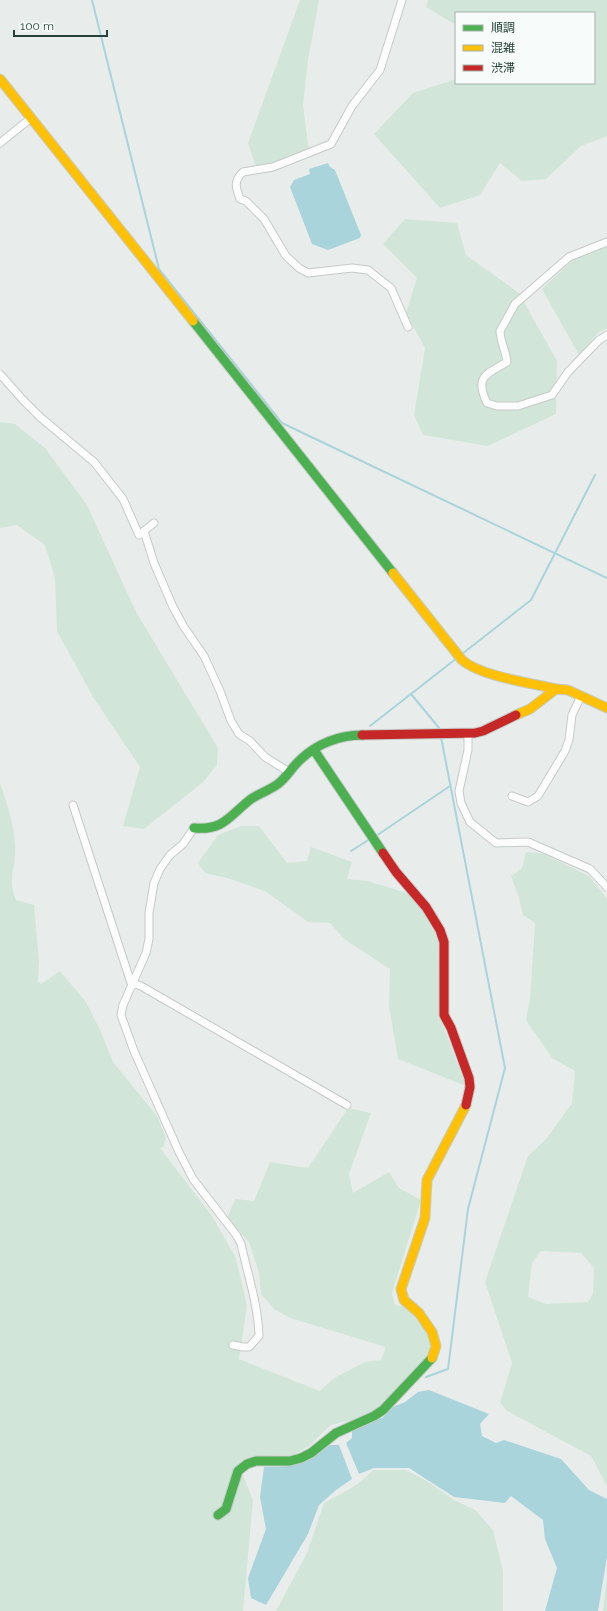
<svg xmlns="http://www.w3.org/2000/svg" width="607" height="1611" viewBox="0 0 607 1611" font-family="Raleway,'Noto Sans JP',sans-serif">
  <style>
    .green { fill: #d1e6d8; fill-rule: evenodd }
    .water { fill: #a9d4db }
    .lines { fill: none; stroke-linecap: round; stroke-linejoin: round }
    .stream { stroke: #a9d4db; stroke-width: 2 }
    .street-casing { stroke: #c5cac8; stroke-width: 9 }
    .fast-casing { stroke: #c3cbc8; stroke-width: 11 }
    .slow-casing { stroke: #c3cbc8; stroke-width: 11 }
    .jam-casing { stroke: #c3cbc8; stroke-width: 11 }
    .street { stroke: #fcfcfc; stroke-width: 7 }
    .fast { stroke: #4caf50; stroke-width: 9 }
    .slow { stroke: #ffc107; stroke-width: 9 }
    .jam { stroke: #c62828; stroke-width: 9 }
  </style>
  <rect width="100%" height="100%" fill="#e8edeb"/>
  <g class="green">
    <polygon points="300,0 319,0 308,60 303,105 309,152 286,160 258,166 255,164 248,143"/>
    <polygon points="428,0 607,0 607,136 581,146 546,179 522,181 500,163 480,195 440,208 374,134 413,93 456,79 456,83 594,83 594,13 456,13 456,25 426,7"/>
    <polygon points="405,219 457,223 466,255 519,293 557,361 556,414 488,446 423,435 414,415 425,348 406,313 417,278 383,244"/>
    <polygon points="607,242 607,328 598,333 579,355 542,289 572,261"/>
    <polygon points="0,422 15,424 45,448 87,505 136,612 218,748 217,765 202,783 144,829 123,826 140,767 93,697 57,631 55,578 45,545 17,525 0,528"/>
    <path d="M0,783C7,803 17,833 15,854C14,874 8,879 16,900L34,905L39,960L38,981L41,984L60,971L86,1002L101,1032L113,1062L157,1116L166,1138L163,1147L160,1148L212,1216L236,1258L247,1306L239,1359L320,1391L334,1378L365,1362L381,1360L386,1347L290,1318L274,1309L261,1294L259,1273L249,1242L227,1218L235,1199L254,1201L270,1162L308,1168L348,1108L371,1113L349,1174L353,1193L389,1172L399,1188L421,1200L392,1293L395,1305L407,1307L423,1328L431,1343L429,1354L380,1408L368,1416L331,1425L309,1446L293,1455L253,1456L238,1463L253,1500L243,1611H0Z"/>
    <polygon points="241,826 259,826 287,863 307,861 311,847 352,862 347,879 368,881 413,895 438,939 440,1018 466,1086 398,1059 389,1006 390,969 344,939 330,923 308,922 265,891 227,878 205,873 198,863 218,835"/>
    <path d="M526,852L544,854L589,876L607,899V1486L591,1456L507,1411L500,1403L512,1363L485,1282L528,1156L547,1138L572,1103L575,1071L552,1058L526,1020L530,999L535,923L523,915L518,895L511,876L522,868ZM541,1251L581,1253L594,1268L593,1294L588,1302L546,1304L528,1297L532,1263Z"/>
    <path d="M373,1470H406L425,1480L454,1500L475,1510L493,1530L503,1571V1611H276L307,1553L324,1503C342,1493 360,1485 373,1470Z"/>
    <polygon points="607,1581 607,1611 603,1611 606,1583"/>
  </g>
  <g class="water">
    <polygon points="328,163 330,167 335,170 361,235 360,238 328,250 312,244 290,187 294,180 310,174 309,169"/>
    <polygon points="429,1390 489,1414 480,1424 482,1436 496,1443 504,1440 561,1459 589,1490 607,1499 607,1557 598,1611 545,1611 557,1568 545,1539 543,1520 511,1496 505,1503 454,1497 409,1468 374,1468 359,1474 346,1443 352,1438 352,1431 382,1418 393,1407 405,1402 418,1392"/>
    <polygon points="330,1445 339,1445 352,1479 336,1490 319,1505 308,1534 266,1605 251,1598 248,1578 266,1529 260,1497 264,1467 290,1466 307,1461"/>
  </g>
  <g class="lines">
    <g class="stream">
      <polyline points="92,0 159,269 282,423 607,578"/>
      <polyline points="462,654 531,600 595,475"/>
      <polyline points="411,694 440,729 440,731"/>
      <polyline points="370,726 457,658"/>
      <polyline points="376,836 450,786"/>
      <polyline points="351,851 370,839"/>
      <polyline points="426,1377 448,1369 468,1209 505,1068 441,737"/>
    </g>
    <defs>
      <g id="street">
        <path d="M402,0L380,70L352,106L331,144L273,167L243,172C233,181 236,188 240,199L246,201L264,219L286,256L299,268L308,273L352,268L368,270L391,288L408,327"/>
        <polyline points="0,143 31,118"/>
        <path d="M607,242L569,257L515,304L500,331C500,341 506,351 507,362C487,374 474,376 487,403L497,406H518L552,395L568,372L599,340L607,335"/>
        <polyline points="0,374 23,400 40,417 94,462 123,499 139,535 154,523"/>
        <polyline points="144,531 154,563 173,607 184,627 204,656 220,691 231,721 239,734 250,741 265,757 289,772"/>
        <polyline points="468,734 468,750 459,791 461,803 470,822 496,843 528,842 590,869 607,887"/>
        <polyline points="512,796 528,802 538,796 565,751 569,740 572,715 581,696"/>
        <polyline points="73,805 132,986"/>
        <path d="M194,828L183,844L170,855L160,869L154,883L149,913V939L146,953L123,1005L121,1015L134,1051L179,1152L193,1179L237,1236L241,1244C248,1275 258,1305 259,1336L249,1347H243L233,1345"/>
        <polyline points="133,983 141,986 347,1105"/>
      </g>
      <g id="fast">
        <polyline points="193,321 393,573"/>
        <polyline points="314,750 383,853"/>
        <path d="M194,828C224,831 230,815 251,799C260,793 270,790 278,784C287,777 292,767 301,759C317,744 339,735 362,735"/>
        <polyline points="218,1515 226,1509 238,1471 247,1464 256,1461 290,1461 301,1458 311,1453 336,1433 374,1416 383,1410 432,1358"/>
      </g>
      <g id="slow">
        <polyline points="0,79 193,321"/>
        <path d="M393,573L462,660C480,676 531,683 556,689"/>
        <polyline points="516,715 530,709 556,689 568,690 607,708"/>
        <polyline points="432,1358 436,1346 432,1332 419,1313 404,1300 401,1289 425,1218 427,1180 466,1105"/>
      </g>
      <g id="jam">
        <polyline points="362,735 475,733 483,731 516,715"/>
        <polyline points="383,853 396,872 426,907 440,930 444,942 444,1015 451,1028 469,1078 470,1087 466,1105"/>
      </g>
    </defs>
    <use href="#street" class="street-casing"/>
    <use href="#fast" class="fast-casing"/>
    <use href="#slow" class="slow-casing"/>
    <use href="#jam" class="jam-casing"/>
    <use href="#street" class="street"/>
    <use href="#fast" class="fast"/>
    <use href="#slow" class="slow"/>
    <use href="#jam" class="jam"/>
  </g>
  <rect x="455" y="12" width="140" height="72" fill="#f7fbf9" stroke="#a3b1ad"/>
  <rect x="463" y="25" width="20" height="6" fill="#4caf50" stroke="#a3b1ad"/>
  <text x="491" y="32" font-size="12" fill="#24423a">順調</text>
  <rect x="463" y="45" width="20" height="6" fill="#ffc107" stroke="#a3b1ad"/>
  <text x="491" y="52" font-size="12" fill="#24423a">混雑</text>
  <rect x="463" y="65" width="20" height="6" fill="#c62828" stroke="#a3b1ad"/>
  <text x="491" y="72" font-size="12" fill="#24423a">渋滞</text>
  <path d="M14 30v6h93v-6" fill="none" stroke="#24423a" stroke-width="2"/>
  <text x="20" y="30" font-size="12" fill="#24423a" stroke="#f7fbf9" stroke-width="3" paint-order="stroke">100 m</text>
</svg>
